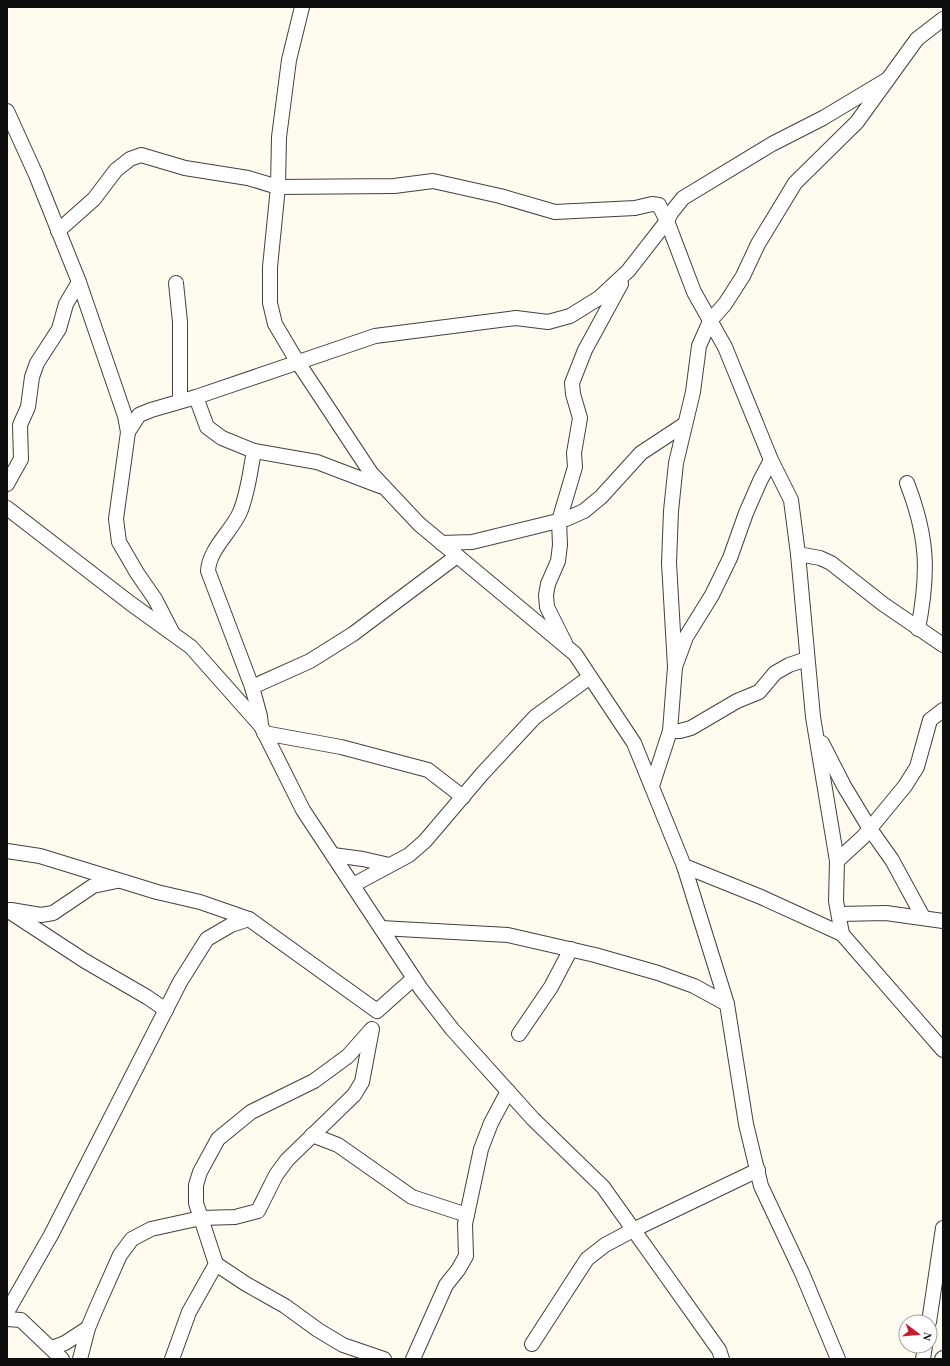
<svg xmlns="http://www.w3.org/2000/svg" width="950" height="1366" viewBox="0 0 950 1366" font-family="'Times New Roman',serif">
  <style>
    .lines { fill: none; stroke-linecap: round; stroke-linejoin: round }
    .minor-casing { stroke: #414141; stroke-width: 16 }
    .minor { stroke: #fff; stroke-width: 14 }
  </style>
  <rect width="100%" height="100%" fill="#fffbef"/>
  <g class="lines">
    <defs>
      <g id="minor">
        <polyline points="302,7 289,60 279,137 278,187 270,267 270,303 275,324 297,361 371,473 419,524 575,654 634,743 684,866 727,1004 746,1124 761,1186 802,1273 838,1359"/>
        <polyline points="7,111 36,175 79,282 125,416 128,432 116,519 119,542 137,573 155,599 172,632"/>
        <polyline points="58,231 94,199 116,170 130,159 141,155 185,168 248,178 278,187 394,186 433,181 500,196 555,212 635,208 652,204 659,205 667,221 694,292 725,347 771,460 791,500 798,554 813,717 837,861 836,901 842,934"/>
        <polyline points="176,283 180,322 180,401"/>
        <polyline points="196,397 207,427 222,438 254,451 317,462 380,486"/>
        <polyline points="128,432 139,415 151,410 196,397 375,336 516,318 548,322 570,316 599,298 628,271 667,221 671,213 683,198 772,144 823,118 888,79"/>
        <path d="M254,451C250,472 248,493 240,512C232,531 209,549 208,571L252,687L260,716L261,726"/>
        <path d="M907,483C928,537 929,573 918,629"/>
        <polyline points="7,484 21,459 20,425 28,407 32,377 37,363 59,329 66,304 79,282"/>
        <polyline points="7,508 130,603 191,647 261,726 303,810 421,989 452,1029 533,1119 603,1187 719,1350 722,1359"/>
        <polyline points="441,543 472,542 566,519 584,511 601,497 641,453 685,424"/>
        <polyline points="798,554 820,558 831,563 883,604 943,645"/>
        <polyline points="565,643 547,607 546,595 548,584 558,561 560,545 559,521 575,467 574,453 580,418 573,394 572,383 585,350 621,284"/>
        <polyline points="675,667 669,563 671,511 676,463 693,392 699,346 710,321 725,304 743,276 758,244 795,183 857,122 917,39 943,19"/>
        <polyline points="252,687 310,661 353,634 457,556"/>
        <polyline points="670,731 680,731 691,728 737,701 759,692 775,673 789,665 807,659"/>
        <polyline points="264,733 341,747 428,770 463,797"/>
        <polyline points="822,743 844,786 870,829 892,860 923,917"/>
        <polyline points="652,786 670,731 675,667 686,637 712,595 730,558 746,513 760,481 771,460"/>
        <polyline points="7,851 40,856 157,892 200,902 249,919 377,1011 414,978"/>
        <polyline points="333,855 363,859 389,865"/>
        <polyline points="837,861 863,837 905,786 917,767 930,720 943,710"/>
        <polyline points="684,866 761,897 842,934 943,1050"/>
        <polyline points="353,885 409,855 425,841 482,774 535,717 590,677"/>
        <polyline points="7,910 85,961 147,997 166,1010"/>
        <polyline points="11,910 41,915 53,913 93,886 117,881"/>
        <polyline points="839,914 886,913 943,921"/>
        <polyline points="381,928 508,935 595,955 658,973 694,986 727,1004"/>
        <polyline points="519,1034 551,987 571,949"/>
        <polyline points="312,1135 338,1145 412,1197 467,1215"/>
        <polyline points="216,1264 246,1284 285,1306 318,1330 343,1345 384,1359"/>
        <polyline points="7,1312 51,1235 180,982 207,939 231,925 249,919"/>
        <polyline points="7,1319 21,1320 62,1359"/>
        <polyline points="929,1322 943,1228"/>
        <polyline points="532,1344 587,1259 605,1245 633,1230 758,1170"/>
        <polyline points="52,1348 65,1343 88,1328"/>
        <polyline points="80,1359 88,1328 96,1309 120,1255 132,1239 151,1229 201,1218 235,1217 258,1211 276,1175 287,1160 354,1095 362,1082 372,1029"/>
        <polyline points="172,1359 189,1312 216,1264 196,1203 196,1185 200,1172 218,1139 251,1112 314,1081 348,1056 371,1030"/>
        <polyline points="413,1359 446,1285 458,1270 466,1256 465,1224 481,1149 491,1123 508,1091"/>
        <polyline points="923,1359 925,1346"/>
        <polyline points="942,1359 943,1358"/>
      </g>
    </defs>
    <use href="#minor" class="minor-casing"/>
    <use href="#minor" class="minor"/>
  </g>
  <rect width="950" height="1366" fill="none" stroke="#0e0e0e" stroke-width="16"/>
  <g transform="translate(918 1334) rotate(106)"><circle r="19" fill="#ffffff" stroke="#9f9f9f"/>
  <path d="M0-3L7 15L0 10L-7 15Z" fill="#c91b2c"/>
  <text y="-6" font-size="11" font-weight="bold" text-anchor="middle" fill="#0e0e0e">N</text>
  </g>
</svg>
